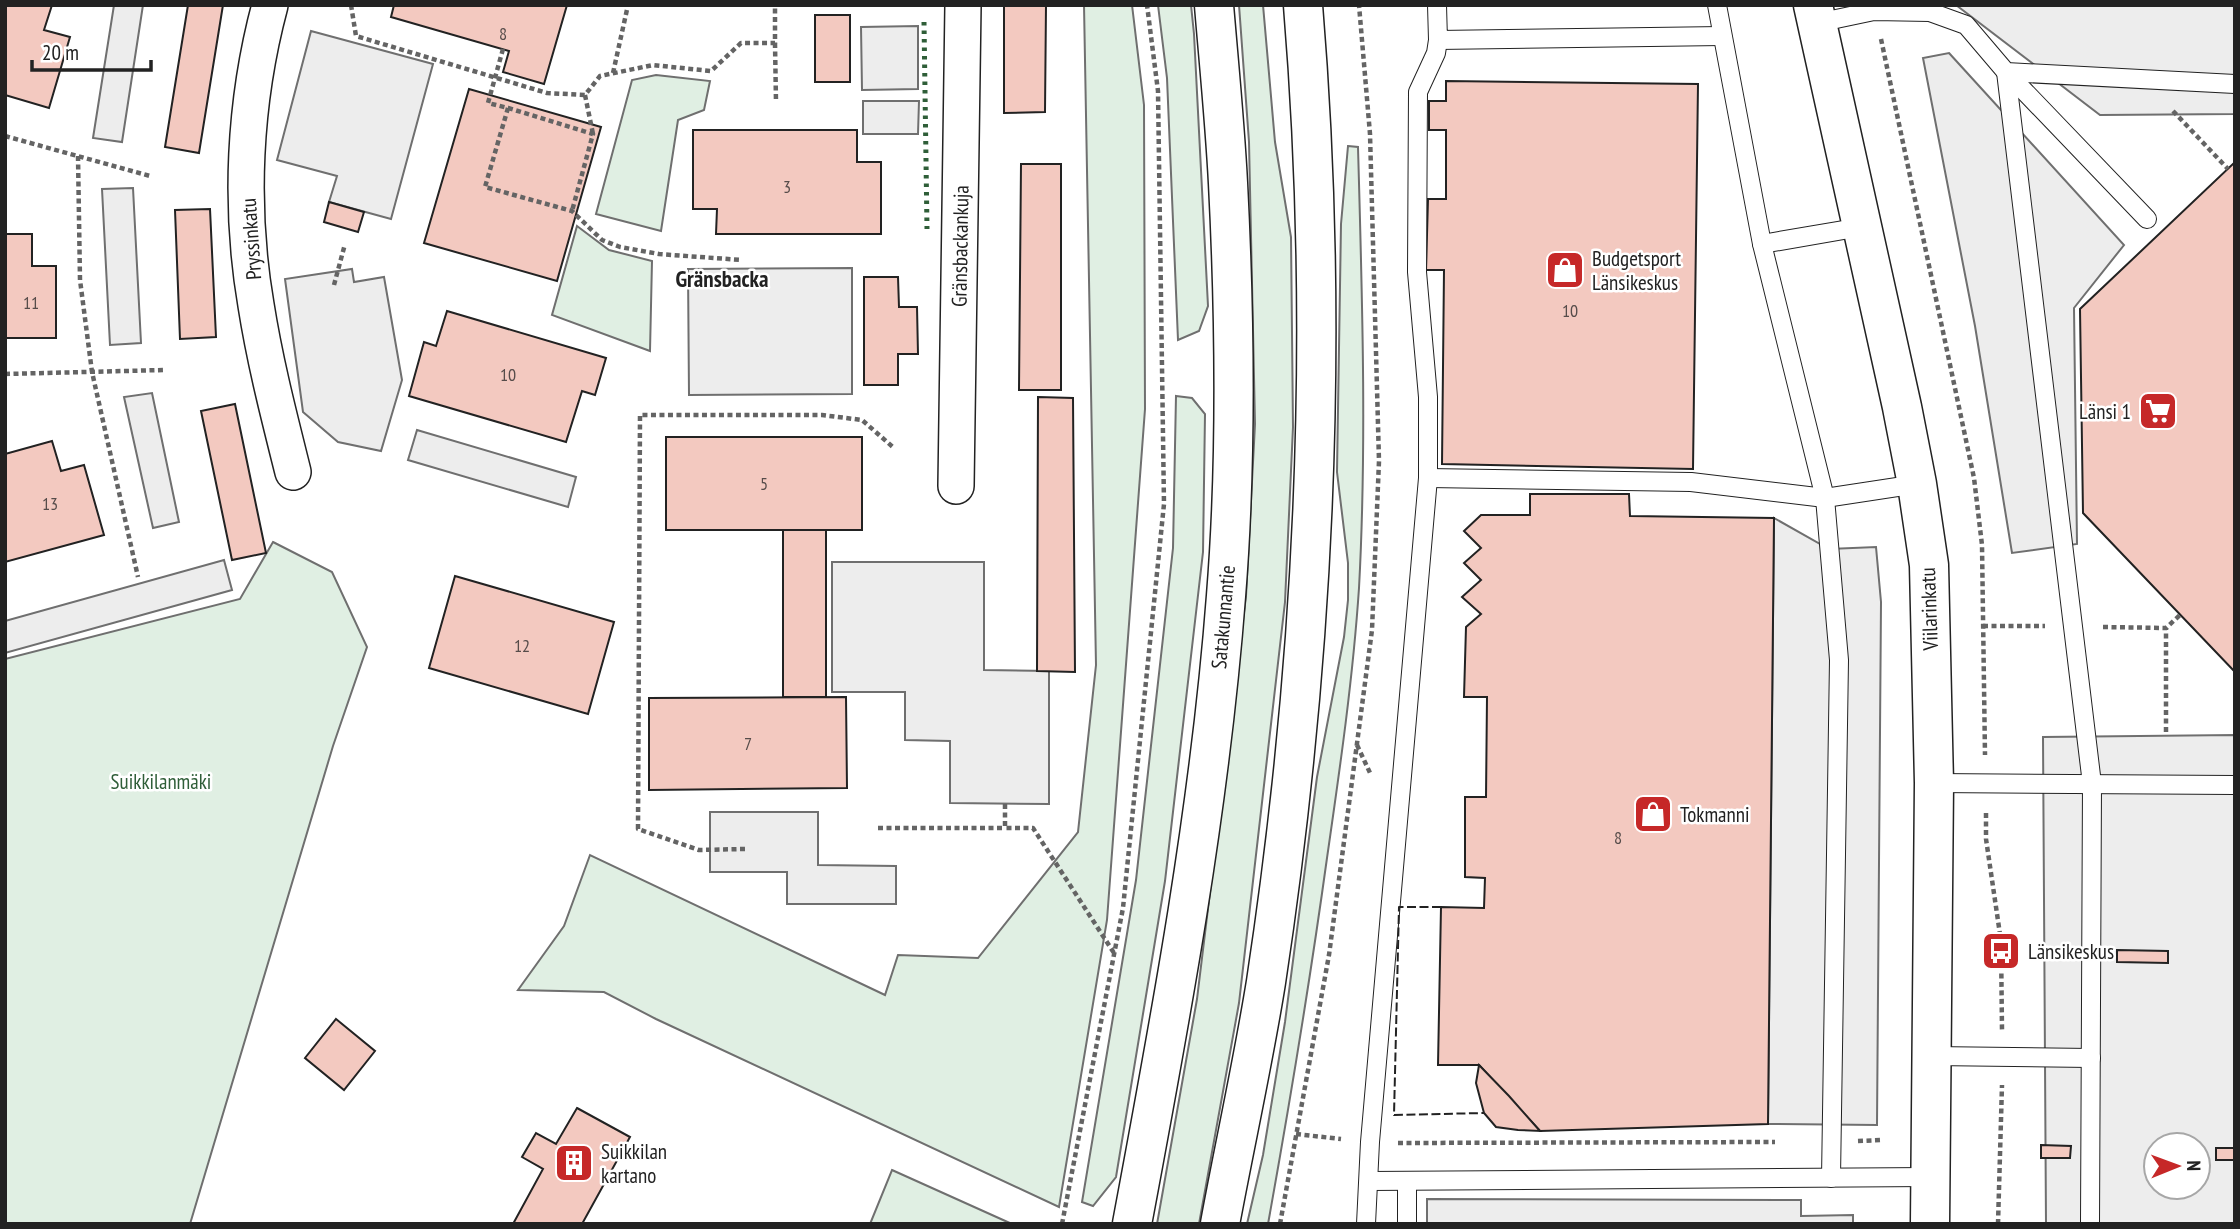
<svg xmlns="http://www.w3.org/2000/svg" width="2240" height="1229" viewBox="0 0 2240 1229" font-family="'PT Sans Narrow',sans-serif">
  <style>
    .green { fill: #e0efe3; stroke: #6f6f6f; stroke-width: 2 }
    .parking { fill: #ededed; stroke: #6f6f6f; stroke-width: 2; fill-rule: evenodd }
    .building { fill: #f3c9c0; stroke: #222; stroke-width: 2 }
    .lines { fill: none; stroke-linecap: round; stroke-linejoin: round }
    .lane-casing { stroke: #222; stroke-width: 20 }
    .street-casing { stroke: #222; stroke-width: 38 }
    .secondary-casing { stroke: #222; stroke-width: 41 }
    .path { stroke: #646464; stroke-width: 4.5; stroke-dasharray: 5 3.5; stroke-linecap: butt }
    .lane { stroke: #fff; stroke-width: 18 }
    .street { stroke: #fff; stroke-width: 35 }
    .secondary { stroke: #fff; stroke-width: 38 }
    .hedge { stroke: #2f5e38; stroke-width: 5; stroke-dasharray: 3.5 5; stroke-linecap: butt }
    .fence { stroke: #222; stroke-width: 2; stroke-dasharray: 9 3.5; stroke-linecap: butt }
    .labels { text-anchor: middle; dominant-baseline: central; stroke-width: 5; stroke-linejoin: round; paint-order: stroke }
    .number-label { font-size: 18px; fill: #564c4a }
    .street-label { font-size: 21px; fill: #222; stroke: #fff }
    .poi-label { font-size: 21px; fill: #222; stroke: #fff; text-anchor: start }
    .park-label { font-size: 21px; fill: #2f5e38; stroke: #fff }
    .neighbourhood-label { font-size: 23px; font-weight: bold; fill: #222; stroke: #fff }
  </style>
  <rect width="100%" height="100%" fill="#fff"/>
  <g class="green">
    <polygon points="1084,5 1132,5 1144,105 1145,409 1107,920 1059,1207 656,1019 604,992 518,990 564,926 590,855 885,995 898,955 978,958 1078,832 1096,665"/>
    <polygon points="1158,5 1191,5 1194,34 1208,306 1199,331 1178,340 1167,78"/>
    <polygon points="1239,5 1263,5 1275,142 1291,237 1293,427 1285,602 1239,1003 1199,1224 1157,1224 1197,999 1246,596 1255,424 1249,142"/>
    <polygon points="656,75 710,81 704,110 678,120 661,231 596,214 632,80"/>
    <path d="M1348,146L1358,147C1362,293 1367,441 1359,588C1353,678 1340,768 1327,858C1310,981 1290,1102 1268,1224H1247L1263,1155L1285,1022L1317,777L1344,637L1348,600V563L1337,472L1341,224Z"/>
    <polygon points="577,226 609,250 652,261 650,351 552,315"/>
    <polygon points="1176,396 1192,398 1205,414 1203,552 1165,881 1116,1177 1093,1206 1082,1202 1136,880 1173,548"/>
    <polygon points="273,542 332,572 367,647 333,746 190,1224 5,1224 5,659 240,599"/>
    <polygon points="892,1170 1012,1224 870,1224"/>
  </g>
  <g class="parking">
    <polygon points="114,5 143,5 122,142 93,138"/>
    <polygon points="1956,5 2235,5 2235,114 2100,115"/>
    <polygon points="918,26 918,89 862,90 861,27"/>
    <polygon points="311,31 433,64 391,219 329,202 337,176 277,160"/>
    <polygon points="1949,53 2124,245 2074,308 2077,544 2012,553 1975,326 1923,58"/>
    <polygon points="863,101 919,101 918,134 863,134"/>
    <polygon points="133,188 141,343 110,345 102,189"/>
    <polygon points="852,268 852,394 689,395 688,269"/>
    <polygon points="352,269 354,282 384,277 402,380 381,451 338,442 303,412 285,279"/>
    <polygon points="152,393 179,522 153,528 124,397"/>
    <polygon points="417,430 576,477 568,507 408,460"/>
    <polygon points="1774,518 1829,549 1876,547 1881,602 1877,1125 1768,1124"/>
    <polygon points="224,560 232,590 5,653 5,621"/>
    <polygon points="832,562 984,562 984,670 1049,671 1049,804 950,803 950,741 905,740 905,692 832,692"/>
    <path d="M2235,735V1224H2046L2043,737ZM2156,1145H2198V1187H2156Z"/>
    <polygon points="710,812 818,812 818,865 896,866 896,904 787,904 787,872 710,872"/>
    <polygon points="1427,1199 1801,1200 1801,1216 1853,1215 1853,1224 1427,1224"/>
  </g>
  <g class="building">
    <polygon points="5,5 52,5 44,30 70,37 49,108 5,95"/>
    <polygon points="188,5 223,5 199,153 165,147"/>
    <polygon points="394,5 567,5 544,84 503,72 509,51 391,17"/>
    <polygon points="1004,5 1046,5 1045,112 1004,113"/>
    <rect x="815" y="15" width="35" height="67"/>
    <polygon points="1446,81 1698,84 1693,469 1442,464 1444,270 1426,270 1428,199 1446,199 1446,130 1429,130 1429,101 1446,101"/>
    <polygon points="469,89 601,127 557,281 424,243"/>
    <polygon points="693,130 857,130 857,162 881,162 881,234 716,234 717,209 693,209"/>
    <polygon points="2235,162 2235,672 2083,513 2080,309"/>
    <polygon points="1021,164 1061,164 1061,390 1019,390"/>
    <polygon points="329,202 364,212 358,232 324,222"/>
    <polygon points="210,209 216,337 180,339 175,210"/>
    <polygon points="5,234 32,234 32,266 56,266 56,338 5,338"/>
    <polygon points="864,277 898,277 899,307 917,307 918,354 898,354 898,385 864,385"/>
    <polygon points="447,311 606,358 595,395 582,391 566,442 409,396 424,342 436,346"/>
    <polygon points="1038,397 1073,398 1075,672 1037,671"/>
    <polygon points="235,404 266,553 232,560 201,411"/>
    <rect x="666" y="437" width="196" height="93"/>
    <polygon points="52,441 61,471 84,465 104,535 5,562 5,454"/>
    <polygon points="1530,494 1629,494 1630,516 1774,518 1768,1124 1540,1131 1479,1065 1438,1065 1441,907 1484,908 1485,878 1465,877 1465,797 1486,797 1487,697 1464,697 1466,627 1481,614 1462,597 1481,580 1464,563 1481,548 1464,531 1481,515 1530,515"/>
    <rect x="783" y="530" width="43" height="167"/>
    <polygon points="455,576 614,622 588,714 429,668"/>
    <polygon points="846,697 847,788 649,790 649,698"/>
    <polygon points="2117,950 2168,951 2168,963 2117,962"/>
    <polygon points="336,1019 375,1051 344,1090 305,1058"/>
    <polygon points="1479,1065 1509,1096 1540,1131 1518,1130 1496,1127 1484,1113 1476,1083"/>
    <polygon points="577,1108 630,1137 582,1224 513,1224 543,1169 522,1157 536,1133 556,1144"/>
    <polygon points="2041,1145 2071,1146 2070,1158 2041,1158"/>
    <rect x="2216" y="1148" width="19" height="12"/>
  </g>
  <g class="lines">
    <defs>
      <g id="lane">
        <polyline points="1437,5 1438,40 1722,36"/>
        <polyline points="1717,5 1762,244 1861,227"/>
        <polyline points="1817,23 1874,11 1930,12 1966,25 2006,72 2235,84"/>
        <polyline points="2006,72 2092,784 2090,1224"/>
        <polyline points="2006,72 2147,219"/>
        <polyline points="1762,244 1825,498 1839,660 1831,1178"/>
        <polyline points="1428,478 1691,482 1825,498 1917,484"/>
        <polyline points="1934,783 2235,785"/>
        <polyline points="1932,1056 2091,1058"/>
        <polyline points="1369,1181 1930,1177"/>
        <polyline points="1366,1224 1370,1142 1428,478 1428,397 1417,272 1418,92 1436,53 1438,40"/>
        <polyline points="1407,1224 1407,1181"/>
      </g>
      <g id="street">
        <path d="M270,5C244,102 239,206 256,305C265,362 279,416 293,472"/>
        <polyline points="956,486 963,5"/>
      </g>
      <g id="secondary">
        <polyline points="1813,5 1902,407 1917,484 1929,565 1934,783 1930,1224"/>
        <path d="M1132,1224C1171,1016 1210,807 1226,596C1237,459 1235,320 1228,183C1225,124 1219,65 1214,5"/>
        <path d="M1220,1224C1235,1143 1253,1063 1266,982C1315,659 1330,331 1303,5"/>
      </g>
    </defs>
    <use href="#lane" class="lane-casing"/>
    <use href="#street" class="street-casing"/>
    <use href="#secondary" class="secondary-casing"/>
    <g class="path">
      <polyline points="351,5 356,36 547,93 585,95 600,76 653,65 711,71 741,43 775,43 775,5"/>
      <polyline points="1881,39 1974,478 1982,545 1985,755"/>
      <polyline points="775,43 776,102"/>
      <polyline points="503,49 488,103 508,108 485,187 572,211 602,240 620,247 659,254 741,260"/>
      <polyline points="613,73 628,5"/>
      <polyline points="585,95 593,134"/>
      <polyline points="508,108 593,134 572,211"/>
      <polyline points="2173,111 2228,169"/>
      <polyline points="5,136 150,176"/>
      <polyline points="78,156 80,280 92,372 138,577"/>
      <polyline points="334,285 345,244"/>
      <polyline points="5,374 164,370"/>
      <polyline points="1983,626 2045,626"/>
      <polyline points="2103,627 2166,628 2180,615"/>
      <polyline points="2166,732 2166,628"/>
      <polyline points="1357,745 1371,775"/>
      <polyline points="1005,804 1005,828 1033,828 1114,953"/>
      <polyline points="1986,813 1986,839 2001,941 2002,1030"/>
      <polyline points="878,828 1005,828"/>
      <polyline points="745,849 699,850 638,829 640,415 822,415 862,420 894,448"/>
      <polyline points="1296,1134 1341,1139"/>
      <polyline points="1858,1141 1882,1140"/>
      <polyline points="1398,1143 1775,1142"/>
      <polyline points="1062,1224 1123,908 1164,504 1158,91 1147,5"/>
      <polyline points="1280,1224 1329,955 1372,630 1379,461 1370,134 1359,5"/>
      <polyline points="1998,1224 2002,1085"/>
    </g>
    <use href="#lane" class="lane"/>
    <use href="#street" class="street"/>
    <use href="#secondary" class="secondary"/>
    <polyline class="hedge" points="924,22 927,229"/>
    <polyline class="fence" points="1441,907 1399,907 1394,1115 1484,1113"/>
  </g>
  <defs>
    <symbol id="shop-square" viewBox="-11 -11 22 22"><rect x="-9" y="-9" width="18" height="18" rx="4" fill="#c62828" stroke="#fff"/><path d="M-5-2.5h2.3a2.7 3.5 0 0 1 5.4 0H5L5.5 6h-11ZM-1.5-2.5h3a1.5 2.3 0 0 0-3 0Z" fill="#fff"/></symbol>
    <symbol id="supermarket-square" viewBox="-11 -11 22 22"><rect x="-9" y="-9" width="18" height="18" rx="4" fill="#c62828" stroke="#fff"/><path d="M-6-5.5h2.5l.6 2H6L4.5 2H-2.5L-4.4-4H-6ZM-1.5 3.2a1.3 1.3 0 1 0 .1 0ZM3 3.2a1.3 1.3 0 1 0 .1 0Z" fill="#fff"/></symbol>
    <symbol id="bus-square" viewBox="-11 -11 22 22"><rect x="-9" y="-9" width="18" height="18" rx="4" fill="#c62828" stroke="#fff"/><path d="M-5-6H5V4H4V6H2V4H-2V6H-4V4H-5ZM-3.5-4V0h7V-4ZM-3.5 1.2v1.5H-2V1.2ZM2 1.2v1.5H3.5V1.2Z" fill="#fff"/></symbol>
    <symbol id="building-square" viewBox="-11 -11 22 22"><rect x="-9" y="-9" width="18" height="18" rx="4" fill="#c62828" stroke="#fff"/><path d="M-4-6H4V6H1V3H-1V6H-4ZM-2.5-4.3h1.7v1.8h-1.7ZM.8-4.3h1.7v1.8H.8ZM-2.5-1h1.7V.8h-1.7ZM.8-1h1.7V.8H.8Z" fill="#fff"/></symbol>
  </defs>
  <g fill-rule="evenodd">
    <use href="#shop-square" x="1543" y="248" width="44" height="44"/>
    <use href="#supermarket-square" x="2136" y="389" width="44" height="44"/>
    <use href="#shop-square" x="1631" y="792" width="44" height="44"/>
    <use href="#bus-square" x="1979" y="929" width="44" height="44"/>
    <use href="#building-square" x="552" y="1141" width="44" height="44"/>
  </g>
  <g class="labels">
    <g class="number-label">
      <text x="503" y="33">8</text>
      <text x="787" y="186">3</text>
      <text x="31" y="302">11</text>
      <text x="1570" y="310">10</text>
      <text x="508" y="374">10</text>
      <text x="764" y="483">5</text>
      <text x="50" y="503">13</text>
      <text x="522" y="645">12</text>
      <text x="748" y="743">7</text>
      <text x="1618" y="837">8</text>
    </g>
    <g class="street-label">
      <text transform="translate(251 239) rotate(-94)">Pryssinkatu</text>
      <text transform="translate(960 246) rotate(-89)">Gränsbackankuja</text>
      <text transform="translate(1929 609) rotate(-92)">Viilarinkatu</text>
      <text transform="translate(1223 617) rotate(-85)">Satakunnantie</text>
    </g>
    <g class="poi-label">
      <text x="1592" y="258">Budgetsport<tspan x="1592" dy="24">Länsikeskus</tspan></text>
      <text x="2131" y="411" text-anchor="end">Länsi 1</text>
      <text x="1680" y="814">Tokmanni</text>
      <text x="2028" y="951">Länsikeskus</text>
      <text x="601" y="1151">Suikkilan<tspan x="601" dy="24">kartano</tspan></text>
    </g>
    <g class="park-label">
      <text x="161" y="781">Suikkilanmäki</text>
    </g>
    <g class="neighbourhood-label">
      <text x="722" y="278">Gränsbacka</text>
    </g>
  </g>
  <rect width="2240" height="1229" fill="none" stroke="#222222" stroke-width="14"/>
  <g transform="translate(2177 1166) rotate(89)"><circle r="33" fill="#ffffff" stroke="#a7a7a7" stroke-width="2"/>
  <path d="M0-5L12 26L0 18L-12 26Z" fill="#c62828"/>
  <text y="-10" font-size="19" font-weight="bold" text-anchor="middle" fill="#222222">N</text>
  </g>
  <path d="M32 60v10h119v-10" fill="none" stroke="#222222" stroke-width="3.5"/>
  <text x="42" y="60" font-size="21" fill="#222222" stroke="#ffffff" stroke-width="5" paint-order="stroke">20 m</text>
</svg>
